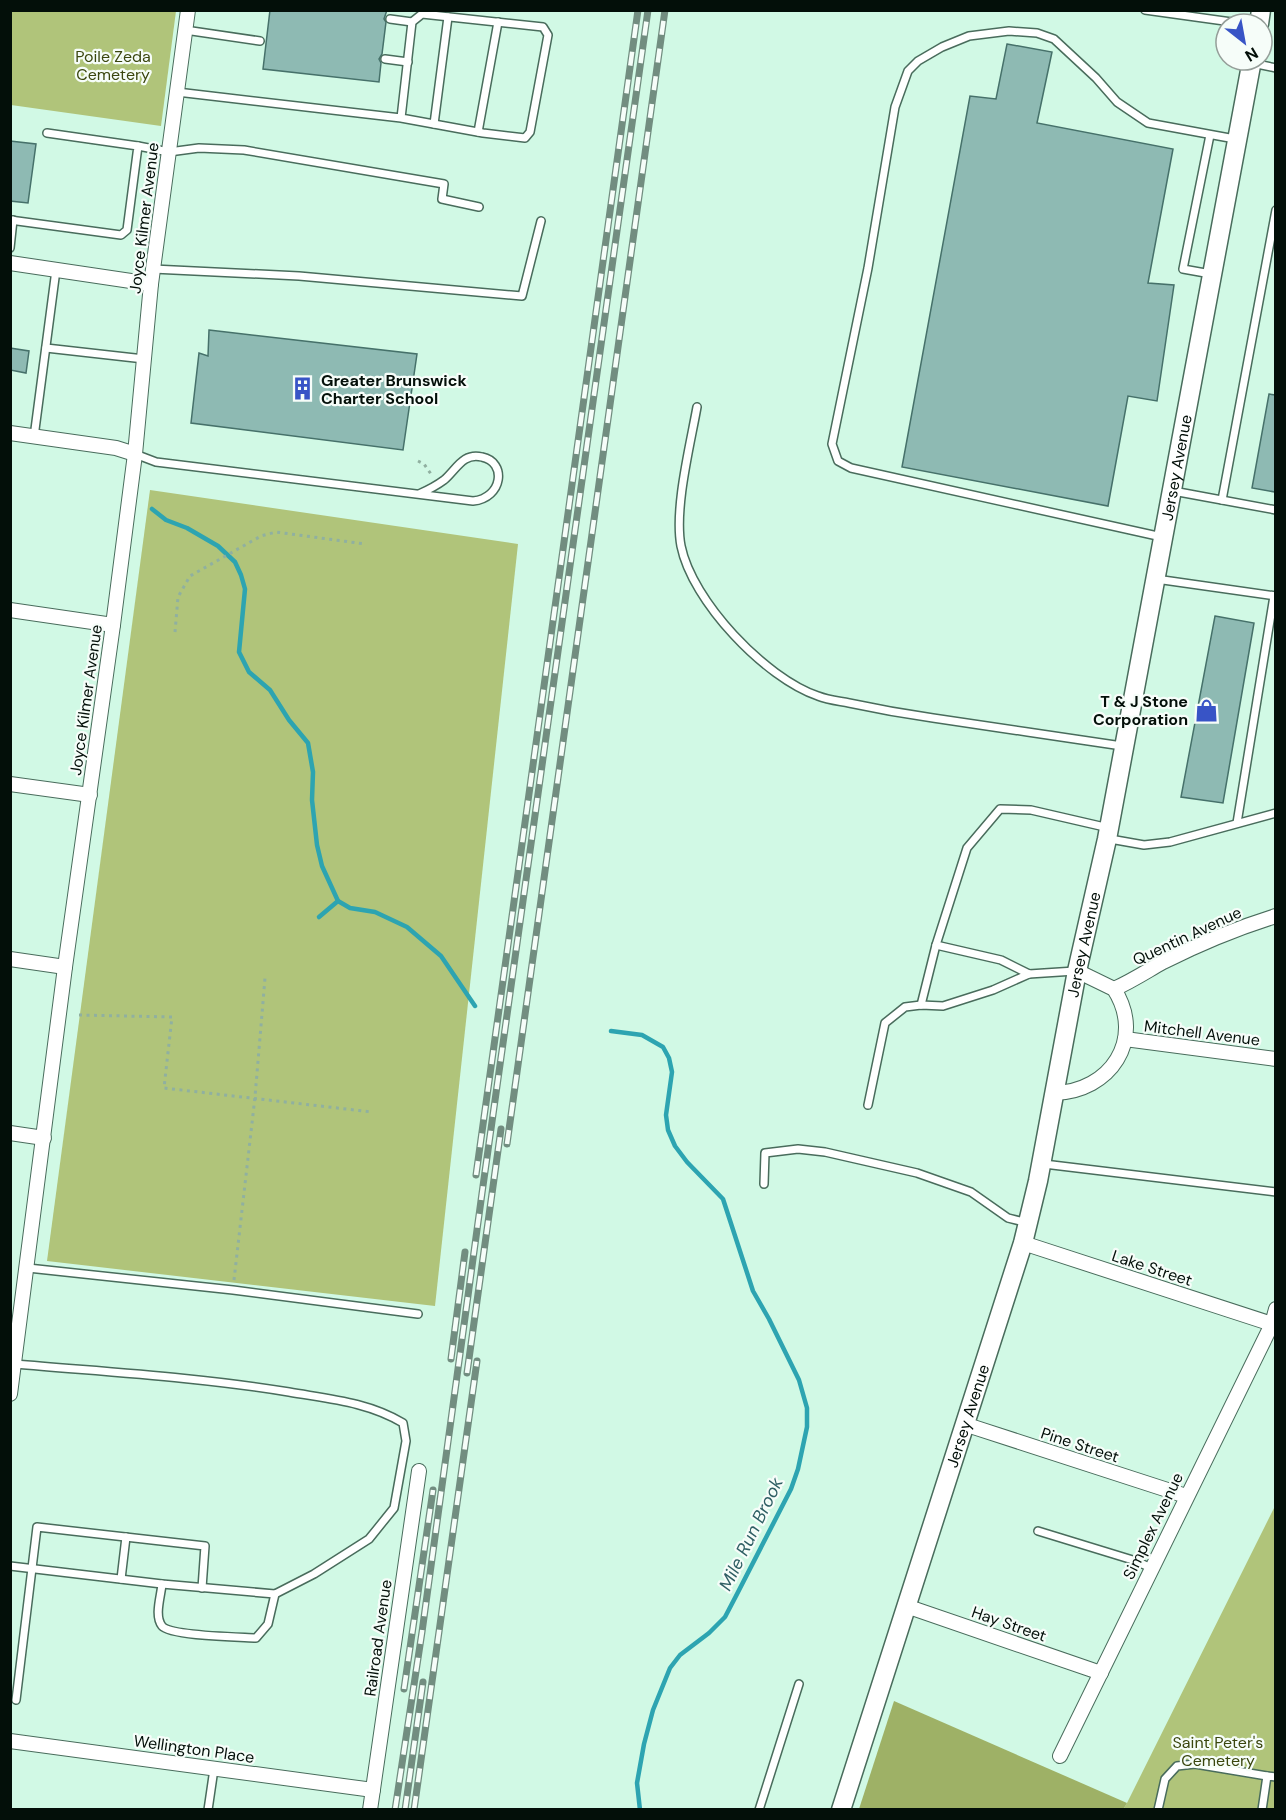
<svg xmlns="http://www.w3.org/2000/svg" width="1286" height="1820" viewBox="0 0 1286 1820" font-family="'DM Sans',sans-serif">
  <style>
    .green { fill: #b0c47a }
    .forest { fill: #9eb166 }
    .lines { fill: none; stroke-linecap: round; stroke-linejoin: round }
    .stream { stroke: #2da4b1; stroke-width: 4.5 }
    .building { fill: #8ebab3; stroke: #46716a; stroke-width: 1.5 }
    .lane-casing { stroke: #496c5c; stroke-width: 10 }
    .street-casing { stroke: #496c5c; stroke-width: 16 }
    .secondary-casing { stroke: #496c5c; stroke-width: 21 }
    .path { stroke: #90b0a0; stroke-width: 3; stroke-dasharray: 3 4.5; stroke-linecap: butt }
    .lane { stroke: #fff; stroke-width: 7 }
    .street { stroke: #fff; stroke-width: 14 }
    .secondary { stroke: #fff; stroke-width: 18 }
    .rail-casing { stroke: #728d80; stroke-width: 7 }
    .rail { stroke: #f6fdf9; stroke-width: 4.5; stroke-dasharray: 14; stroke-linecap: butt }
    .labels { text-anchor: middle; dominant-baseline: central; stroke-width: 4.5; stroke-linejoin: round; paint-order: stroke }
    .park-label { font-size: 16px; fill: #3a460e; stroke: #f6fdf9 }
    .street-label { font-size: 16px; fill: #030f09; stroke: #f6fdf9 }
    .poi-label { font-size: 16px; font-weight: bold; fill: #030f09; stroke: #f6fdf9; text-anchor: start }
    .water-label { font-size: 18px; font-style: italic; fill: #2f5f64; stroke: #f6fdf9 }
  </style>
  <rect width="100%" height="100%" fill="#d1f9e5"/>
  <g class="green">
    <polygon points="11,10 176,11 161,126 11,105"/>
    <polygon points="150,490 518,544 435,1306 47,1261"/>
    <polygon points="1275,1506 1275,1809 1123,1810 1127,1803"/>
  </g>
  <polygon class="forest" points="894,1701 1127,1803 1123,1810 859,1809"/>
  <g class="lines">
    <g class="stream">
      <polyline points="152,509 166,520 187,528 218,546 235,562 241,575 245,589 239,652 249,672 270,690 289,720 308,743 313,772 312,800 317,845 322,866 338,901 350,908 375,912 407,927 441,956 475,1006"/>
      <polyline points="319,917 338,901"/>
      <polyline points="611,1031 642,1035 663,1047 669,1058 672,1072 666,1115 668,1130 675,1146 687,1162 723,1199 753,1291 769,1319 799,1380 807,1408 807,1427 798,1469 791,1489 736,1596 725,1617 709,1633 680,1655 670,1668 653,1710 644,1744 637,1783 640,1810"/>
    </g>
  </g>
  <g class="building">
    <polygon points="270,10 387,10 384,19 386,22 382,54 379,59 381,63 379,82 263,69"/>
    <polygon points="1007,44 1052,52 1037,123 1173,149 1148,283 1174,285 1157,401 1128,396 1108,506 902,467 970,96 996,99"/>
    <polygon points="10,141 36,144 28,203 10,201"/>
    <polygon points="209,330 417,354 403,450 191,423 199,353 208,356"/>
    <polygon points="10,348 29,351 26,373 10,370"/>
    <polygon points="1269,394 1275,395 1275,492 1252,488"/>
    <polygon points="1215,616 1254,623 1223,803 1181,797"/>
  </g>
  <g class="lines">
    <defs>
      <g id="lane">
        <polyline points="1145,10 1246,24"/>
        <polyline points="390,19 412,22"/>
        <polyline points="185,30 260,41"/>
        <polyline points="385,59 408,62"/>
        <polyline points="1252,63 1276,68"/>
        <polyline points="177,92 401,118 483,133 525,138 530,132 548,35 543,27 422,14 412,22 401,118"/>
        <polyline points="434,124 448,17"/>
        <polyline points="478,132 498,22"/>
        <polyline points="1210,135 1183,269 1211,274"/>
        <polyline points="138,146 169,152 199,148 244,150 444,184 442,199 479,207"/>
        <polyline points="10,220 121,235 127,230 138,146 47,133"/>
        <polyline points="10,248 13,220"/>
        <polyline points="153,269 299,276 522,296 541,221"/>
        <polyline points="46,348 144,359"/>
        <path d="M697,407C690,446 674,509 681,546C692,601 765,678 818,696C828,700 839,701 849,703C877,709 905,714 933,718C996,727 1059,737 1122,746"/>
        <polyline points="34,437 56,270"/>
        <path d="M135,454L156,462C262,475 368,488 473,501C503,498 507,462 482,457C463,452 456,470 444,480C436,486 428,490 419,494"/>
        <polyline points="1173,491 1276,510"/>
        <polyline points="1222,500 1276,210"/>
        <polyline points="1162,537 851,468 838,461 832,444 868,268 895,107 908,71 918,61 942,47 969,36 1009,31 1037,33 1054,39 1096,78 1117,102 1148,123 1235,139"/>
        <polyline points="1156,579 1276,596"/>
        <polyline points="1237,823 1274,596"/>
        <polyline points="1110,839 1144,845 1170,842 1276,813"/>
        <polyline points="1075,971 1029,974 1001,960 936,945 967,848 1000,809 1031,810 1109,828"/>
        <polyline points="921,1005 936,945"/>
        <polyline points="868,1105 885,1023 905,1007 921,1005 943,1006 993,990 1029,974"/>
        <polyline points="1044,1164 1276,1192"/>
        <polyline points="764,1184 765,1153 798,1149 825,1152 917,1173 971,1192 1008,1218 1028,1223"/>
        <polyline points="28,1268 233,1290 418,1314"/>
        <polyline points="1038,1531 1136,1561 1151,1568"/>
        <path d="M10,1566L162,1584L275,1594L314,1574L369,1539L394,1508L406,1441L403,1423C368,1402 329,1399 289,1392C198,1377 106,1372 15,1364"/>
        <polyline points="121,1579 126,1537"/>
        <path d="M162,1584C161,1596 154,1616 162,1626C170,1636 240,1637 256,1638L268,1624L275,1594"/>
        <polyline points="16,1700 37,1527 205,1546 202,1588"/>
        <polyline points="208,1810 214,1769"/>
        <polyline points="759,1810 799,1684"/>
        <polyline points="1158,1810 1165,1779 1177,1766 1195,1764 1267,1776"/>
        <polyline points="1262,1810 1267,1776 1276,1777"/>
      </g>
      <g id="street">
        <polyline points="10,263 151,284"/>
        <polyline points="10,433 116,448 135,454"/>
        <polyline points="10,610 113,625"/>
        <polyline points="10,784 90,795"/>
        <polyline points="10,959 65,967"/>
        <path d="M1114,989C1132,981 1147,971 1163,962C1199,944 1237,928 1276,916"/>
        <polyline points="1125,1039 1276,1059"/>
        <path d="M1054,1093C1110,1092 1146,1039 1114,989L1077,971"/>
        <polyline points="10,1133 44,1138"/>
        <polyline points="1023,1243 1272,1324"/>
        <polyline points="10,1394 65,967 113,625 135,454 151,284 188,10"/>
        <polyline points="964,1424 1186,1496"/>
        <polyline points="906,1606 1101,1673"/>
        <polyline points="10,1741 373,1790"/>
        <polyline points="1060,1756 1272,1324 1276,1309"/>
        <polyline points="370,1810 419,1471"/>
      </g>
      <g id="secondary">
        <polyline points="1259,24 1261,10"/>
        <path id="s1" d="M841,1810L1023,1243L1038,1181L1077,971L1107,839L1252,60"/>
      </g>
    </defs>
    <use href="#lane" class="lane-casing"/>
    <use href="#street" class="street-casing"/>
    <use href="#secondary" class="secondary-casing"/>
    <g class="path">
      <polyline points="418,461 424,464 431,474"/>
      <polyline points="175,632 178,597 190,576 261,536 276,532 365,544"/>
      <polyline points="79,1015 172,1017 164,1088 372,1112"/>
      <polyline points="234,1280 255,1097 265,978"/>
    </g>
    <use href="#lane" class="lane"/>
    <use href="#street" class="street"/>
    <use href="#secondary" class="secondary"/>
    <defs>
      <g id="rail">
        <polyline points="507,1144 665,10"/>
        <polyline points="476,1175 638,10"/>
        <polyline points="451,1359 465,1252"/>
        <polyline points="467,1373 501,1129"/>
        <polyline points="404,1689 433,1490"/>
        <polyline points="395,1810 422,1632 483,1186 648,10"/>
        <polyline points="405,1810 423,1682"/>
        <polyline points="414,1810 477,1361"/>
      </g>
    </defs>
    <use href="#rail" class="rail-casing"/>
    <use href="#rail" class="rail"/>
  </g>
  <defs>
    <symbol id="building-bare" viewBox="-9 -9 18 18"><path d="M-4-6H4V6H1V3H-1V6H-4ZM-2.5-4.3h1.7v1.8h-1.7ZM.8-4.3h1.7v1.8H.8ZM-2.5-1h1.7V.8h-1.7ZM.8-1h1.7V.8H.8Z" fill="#3854c6" stroke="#f6fdf9" stroke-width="2.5" paint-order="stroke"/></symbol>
    <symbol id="shop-bare" viewBox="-9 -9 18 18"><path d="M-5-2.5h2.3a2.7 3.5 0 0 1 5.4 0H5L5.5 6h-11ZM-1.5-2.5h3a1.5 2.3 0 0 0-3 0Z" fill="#3854c6" stroke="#f6fdf9" stroke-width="2.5" paint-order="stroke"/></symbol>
  </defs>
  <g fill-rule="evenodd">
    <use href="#building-bare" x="286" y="372" width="33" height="33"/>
    <use href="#shop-bare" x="1190" y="694" width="33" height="33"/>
  </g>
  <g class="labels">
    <g class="park-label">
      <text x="113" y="56">Poile Zeda<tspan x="113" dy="18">Cemetery</tspan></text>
      <text x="1218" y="1742">Saint Peter's<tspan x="1218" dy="18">Cemetery</tspan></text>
    </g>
    <g class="street-label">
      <text transform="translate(144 218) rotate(-83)">Joyce Kilmer Avenue</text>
      <text stroke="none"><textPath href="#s1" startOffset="1386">Jersey Avenue</textPath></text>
      <text transform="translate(86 700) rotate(-82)">Joyce Kilmer Avenue</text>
      <text transform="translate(1187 936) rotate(-25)">Quentin Avenue</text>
      <text stroke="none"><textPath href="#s1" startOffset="900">Jersey Avenue</textPath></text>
      <text transform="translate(1202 1033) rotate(7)">Mitchell Avenue</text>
      <text transform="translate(1152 1268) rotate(18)">Lake Street</text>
      <text stroke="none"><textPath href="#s1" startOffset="414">Jersey Avenue</textPath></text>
      <text transform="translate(1080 1445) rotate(18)">Pine Street</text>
      <text transform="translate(1153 1526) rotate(-64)">Simplex Avenue</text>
      <text transform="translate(1009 1624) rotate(19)">Hay Street</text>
      <text transform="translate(378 1638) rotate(-82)">Railroad Avenue</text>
      <text transform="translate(194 1749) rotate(8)">Wellington Place</text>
    </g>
    <g class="poi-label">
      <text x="321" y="380">Greater Brunswick<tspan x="321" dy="18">Charter School</tspan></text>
      <text x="1188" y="701" text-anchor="end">T &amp; J Stone<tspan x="1188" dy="18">Corporation</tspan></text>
    </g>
    <g class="water-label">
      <text transform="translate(751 1534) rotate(-64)">Mile Run Brook</text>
    </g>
  </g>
  <rect width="1286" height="1820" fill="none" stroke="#030f09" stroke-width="24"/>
  <g transform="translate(1244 42) rotate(149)"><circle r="28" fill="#f6fdf9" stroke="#959e99" stroke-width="1.5"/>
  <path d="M0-4.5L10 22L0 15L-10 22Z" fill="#3854c6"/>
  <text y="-9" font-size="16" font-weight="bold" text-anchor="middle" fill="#030f09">N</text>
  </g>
</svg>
